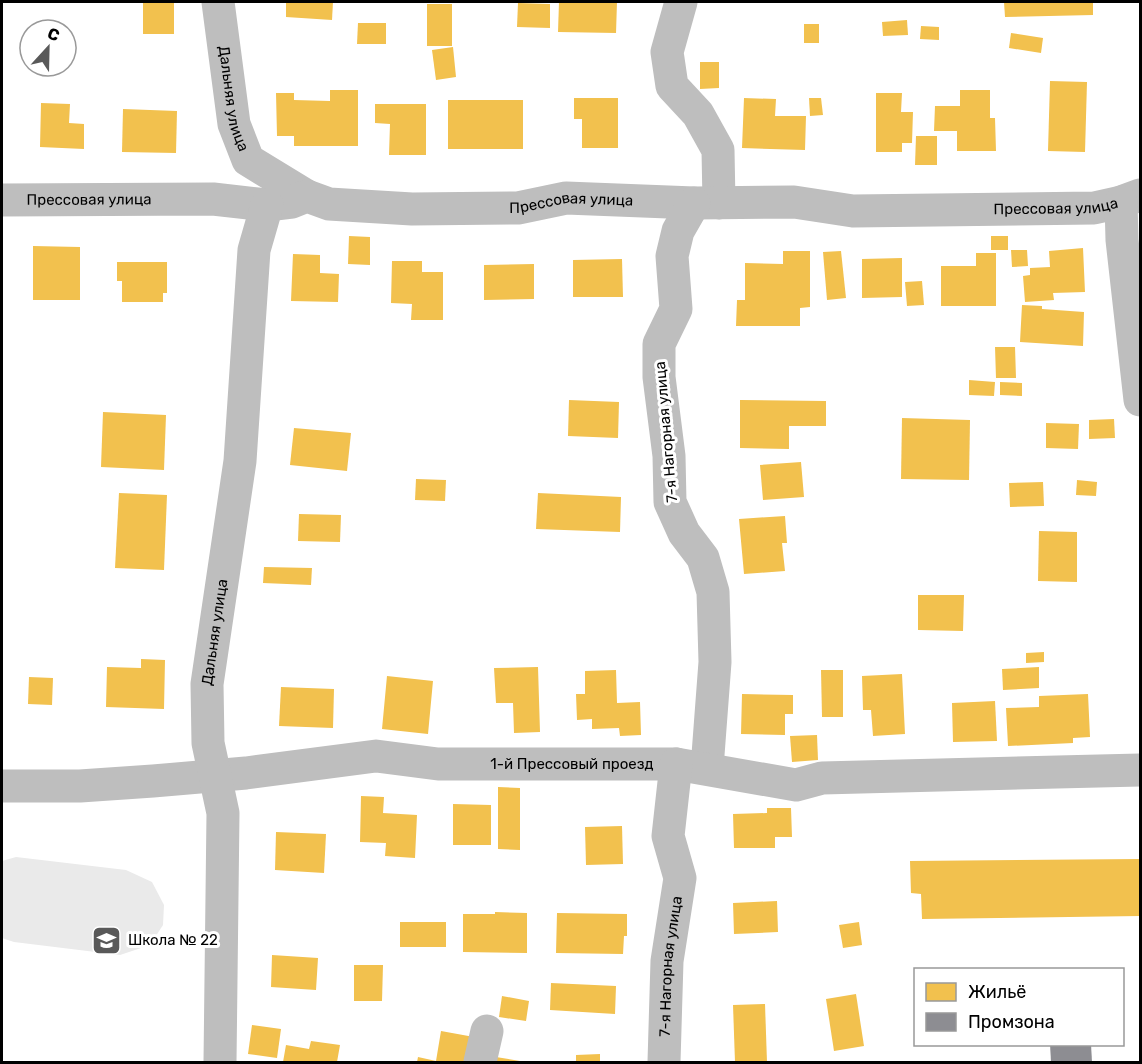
<svg xmlns="http://www.w3.org/2000/svg" width="1142" height="1064" viewBox="0 0 1142 1064" font-family="Rubik,sans-serif">
  <style>
    .green { fill: #eaeaea }
    .homes { fill: #f2c14e }
    .industry { fill: #8d8d92 }
    .lines { fill: none; stroke-linecap: round; stroke-linejoin: round }
    .street { stroke: #bebebe; stroke-width: 33 }
    .labels { text-anchor: middle; dominant-baseline: central; stroke-width: 6; stroke-linejoin: round; paint-order: stroke }
    .street-label { font-size: 15px; fill: #000; stroke: #fff }
    .poi-label { font-size: 15px; fill: #000; stroke: #fff; text-anchor: start }
  </style>
  <rect width="100%" height="100%" fill="#fff"/>
  <polygon class="green" points="16,857 126,870 152,882 164,905 163,925 150,945 120,955 14,942 2,938 2,861"/>
  <g class="homes">
    <rect x="143" y="2" width="31" height="32"/>
    <polygon points="286,2 333,2 332,20 286,17"/>
    <polygon points="559,2 617,2 616,33 558,32"/>
    <polygon points="1004,2 1093,2 1093,15 1005,17"/>
    <polygon points="518,3 550,4 550,28 517,27"/>
    <rect x="427" y="4" width="25" height="42"/>
    <polygon points="907,20 908,35 883,36 882,22"/>
    <polygon points="358,23 386,23 386,44 357,44"/>
    <rect x="804" y="24" width="15" height="19"/>
    <polygon points="921,26 939,27 939,40 920,39"/>
    <polygon points="1011,33 1043,38 1041,53 1009,48"/>
    <polygon points="453,47 456,77 436,80 432,50"/>
    <polygon points="700,62 719,62 719,88 700,89"/>
    <polygon points="1050,81 1087,82 1085,152 1048,151"/>
    <polygon points="330,90 358,90 358,146 294,146 294,136 277,136 276,93 294,93 294,100 330,101"/>
    <polygon points="960,90 990,90 990,118 995,118 996,151 957,151 957,131 934,131 935,106 960,106"/>
    <polygon points="876,93 902,93 901,112 913,112 912,143 902,143 902,152 876,152"/>
    <polygon points="574,98 618,98 618,148 582,148 582,119 574,119"/>
    <polygon points="744,98 776,99 775,116 806,116 805,150 742,148"/>
    <polygon points="809,98 821,98 823,115 810,116"/>
    <rect x="448" y="100" width="75" height="49"/>
    <polygon points="41,103 70,104 69,123 84,124 84,149 40,147"/>
    <polygon points="375,104 426,104 426,155 389,155 390,124 375,123"/>
    <polygon points="123,109 177,111 176,153 122,152"/>
    <polygon points="916,136 937,136 937,165 915,165"/>
    <polygon points="349,236 370,237 370,265 348,264"/>
    <rect x="991" y="236" width="17" height="14"/>
    <polygon points="33,246 80,247 80,300 33,300"/>
    <polygon points="1083,248 1085,292 1053,293 1054,300 1025,302 1023,276 1030,275 1030,268 1050,267 1049,251"/>
    <polygon points="1011,250 1027,250 1028,266 1012,267"/>
    <polygon points="783,251 810,251 810,307 800,308 800,326 736,326 737,300 745,300 745,263 783,264"/>
    <polygon points="841,251 846,298 827,300 823,252"/>
    <polygon points="976,253 996,253 996,306 941,306 941,266 976,266"/>
    <polygon points="293,254 320,255 320,273 339,274 338,302 291,301"/>
    <polygon points="902,258 902,297 862,298 862,259"/>
    <polygon points="622,259 623,297 573,297 573,260"/>
    <polygon points="392,261 422,261 422,272 443,272 443,320 411,320 412,304 391,303"/>
    <polygon points="117,262 167,262 167,293 163,293 163,302 122,302 122,281 117,281"/>
    <polygon points="534,264 534,299 484,300 484,265"/>
    <polygon points="922,281 924,305 907,306 905,282"/>
    <polygon points="1022,305 1042,306 1042,309 1084,312 1083,346 1020,342"/>
    <polygon points="995,347 1015,347 1016,378 996,378"/>
    <polygon points="969,380 995,382 994,396 969,395"/>
    <polygon points="1000,382 1022,383 1022,396 1000,395"/>
    <polygon points="569,400 619,402 618,438 568,436"/>
    <polygon points="740,400 826,401 826,426 789,426 789,449 740,448"/>
    <polygon points="103,412 166,415 164,470 101,467"/>
    <polygon points="902,418 970,420 969,480 901,479"/>
    <polygon points="1114,419 1115,438 1089,439 1089,420"/>
    <polygon points="1046,423 1079,424 1078,449 1046,448"/>
    <polygon points="294,428 351,433 347,471 290,465"/>
    <polygon points="801,462 804,497 763,500 760,465"/>
    <polygon points="416,479 446,480 445,501 415,500"/>
    <polygon points="1077,480 1097,482 1096,496 1076,495"/>
    <polygon points="1043,482 1044,506 1010,507 1009,483"/>
    <polygon points="119,493 167,495 164,570 115,568"/>
    <polygon points="538,493 621,497 620,532 536,529"/>
    <polygon points="299,514 341,515 340,542 298,541"/>
    <polygon points="785,516 787,543 782,543 785,571 744,574 739,519"/>
    <polygon points="1039,531 1077,532 1077,582 1038,581"/>
    <polygon points="264,567 312,568 311,585 263,583"/>
    <polygon points="918,595 964,595 963,631 918,630"/>
    <polygon points="1044,652 1044,662 1026,663 1026,653"/>
    <polygon points="141,659 165,660 164,709 106,707 107,667 141,668"/>
    <polygon points="538,667 540,732 514,733 513,703 496,703 494,668"/>
    <polygon points="1039,667 1039,688 1003,690 1002,669"/>
    <polygon points="616,670 617,703 640,702 641,735 620,736 619,728 592,729 592,719 577,720 576,694 585,694 585,671"/>
    <polygon points="821,670 843,670 843,717 822,717"/>
    <polygon points="902,674 905,734 873,736 871,710 863,710 862,676"/>
    <polygon points="387,676 433,681 428,734 382,729"/>
    <polygon points="29,677 53,678 52,705 28,704"/>
    <polygon points="281,687 334,689 333,728 279,726"/>
    <polygon points="742,694 793,695 793,714 785,714 785,735 741,734"/>
    <polygon points="1088,694 1090,737 1073,738 1073,743 1008,746 1006,708 1039,707 1039,696"/>
    <polygon points="995,701 997,741 953,742 952,703"/>
    <polygon points="817,735 818,760 792,762 790,736"/>
    <polygon points="498,787 520,788 520,850 498,849"/>
    <polygon points="361,796 384,797 383,813 417,815 415,858 385,856 386,843 360,842"/>
    <polygon points="453,804 491,805 491,845 453,845"/>
    <polygon points="767,808 791,808 792,837 775,837 775,848 734,848 733,814 767,813"/>
    <polygon points="622,826 623,864 586,865 585,827"/>
    <polygon points="276,832 326,834 324,873 275,870"/>
    <polygon points="1140,859 1140,916 922,919 921,894 911,893 910,861"/>
    <polygon points="777,901 778,932 734,934 733,903"/>
    <polygon points="495,912 527,913 527,953 463,952 463,914 495,914"/>
    <polygon points="557,913 627,914 627,936 624,936 623,954 556,953"/>
    <rect x="400" y="922" width="46" height="25"/>
    <polygon points="859,922 862,945 843,948 839,925"/>
    <polygon points="272,955 318,958 316,990 271,987"/>
    <polygon points="354,965 383,965 382,1001 354,1001"/>
    <polygon points="551,983 616,986 615,1014 550,1010"/>
    <polygon points="856,994 864,1046 834,1051 826,999"/>
    <polygon points="502,996 529,1001 526,1021 499,1017"/>
    <polygon points="765,1004 767,1062 735,1062 733,1005"/>
    <polygon points="252,1025 281,1029 277,1058 248,1054"/>
    <polygon points="441,1031 474,1037 469,1062 417,1062 418,1057 436,1061"/>
    <polygon points="311,1041 340,1045 337,1062 283,1062 286,1045 309,1049"/>
    <polygon points="600,1054 600,1062 576,1062 576,1055"/>
    <polygon points="496,1057 520,1061 520,1062 495,1062"/>
  </g>
  <polygon class="industry" points="1050,1044 1091,1044 1092,1062 1051,1062"/>
  <g class="lines">
    <g class="street">
      <path id="s1" d="M218,2L234,124L248,160L307,196"/>
      <polyline points="681,2 667,52 672,86 698,114 718,150 719,203"/>
      <path id="s2" d="M2,200L213,199L267,205L292,202L307,196L329,204L412,209L518,208L566,198L694,203L794,202L853,211L1094,208L1121,202L1140,195"/>
      <polyline points="1121,202 1122,240 1140,400"/>
      <polyline points="694,203 678,231 672,256 676,309 659,344 659,377 669,456 670,502 684,533 703,558 713,592 715,662 707,768"/>
      <path id="s3" d="M2,786H80L153,781L246,773L376,756L438,764H676L796,785L822,778L1140,770"/>
      <path id="s4" d="M220,1062L223,813L208,743L207,684L240,461L254,250L267,205"/>
      <polyline points="480,1062 487,1031"/>
      <path id="s5" d="M664,1062L667,961L680,878L668,836L676,764"/>
    </g>
  </g>
  <defs>
    <symbol id="school-square" viewBox="-11 -11 22 22"><rect x="-9" y="-9" width="18" height="18" rx="4" fill="#595959" stroke="#fff"/><path d="M0-5L7-2L0 1L-7-2ZM-4 1L0 2.5L4 1V4Q0 6-4 4Z" fill="#fff"/></symbol>
  </defs>
  <g fill-rule="evenodd">
    <use href="#school-square" x="90" y="924" width="33" height="33"/>
  </g>
  <g class="labels">
    <g class="street-label">
      <text stroke="none"><textPath href="#s1" startOffset="98">Дальняя улица</textPath></text>
      <text stroke="none"><textPath href="#s2" startOffset="87">Прессовая улица</textPath></text>
      <text stroke="none"><textPath href="#s2" startOffset="573">Прессовая улица</textPath></text>
      <text stroke="none"><textPath href="#s2" startOffset="1059">Прессовая улица</textPath></text>
      <text transform="translate(666 432) rotate(-95)">7-я Нагорная улица</text>
      <text stroke="none"><textPath href="#s4" startOffset="432">Дальняя улица</textPath></text>
      <text stroke="none"><textPath href="#s3" startOffset="572">1-й Прессовый проезд</textPath></text>
      <text stroke="none"><textPath href="#s5" startOffset="96">7-я Нагорная улица</textPath></text>
    </g>
    <g class="poi-label">
      <text x="128" y="940">Школа № 22</text>
    </g>
  </g>
  <rect width="1142" height="1064" fill="none" stroke="#000000" stroke-width="6"/>
  <rect x="914" y="968" width="210" height="78" fill="#ffffff" stroke="#999999" stroke-width="1.5"/>
  <rect x="926" y="983" width="30" height="18" fill="#f2c14e" stroke="#999999" stroke-width="1.5"/>
  <text x="968" y="998" font-size="18" fill="#000000">Жильё</text>
  <rect x="926" y="1013" width="30" height="18" fill="#8d8d92" stroke="#999999" stroke-width="1.5"/>
  <text x="968" y="1028" font-size="18" fill="#000000">Промзона</text>
  <g transform="translate(48 48) rotate(22)"><circle r="28" fill="#ffffff" stroke="#999999" stroke-width="1.5"/>
  <path d="M0-4.5L10 22L0 15L-10 22Z" fill="#595959"/>
  <text y="-9" font-size="16" font-weight="bold" text-anchor="middle" fill="#000000">С</text>
  </g>
</svg>
